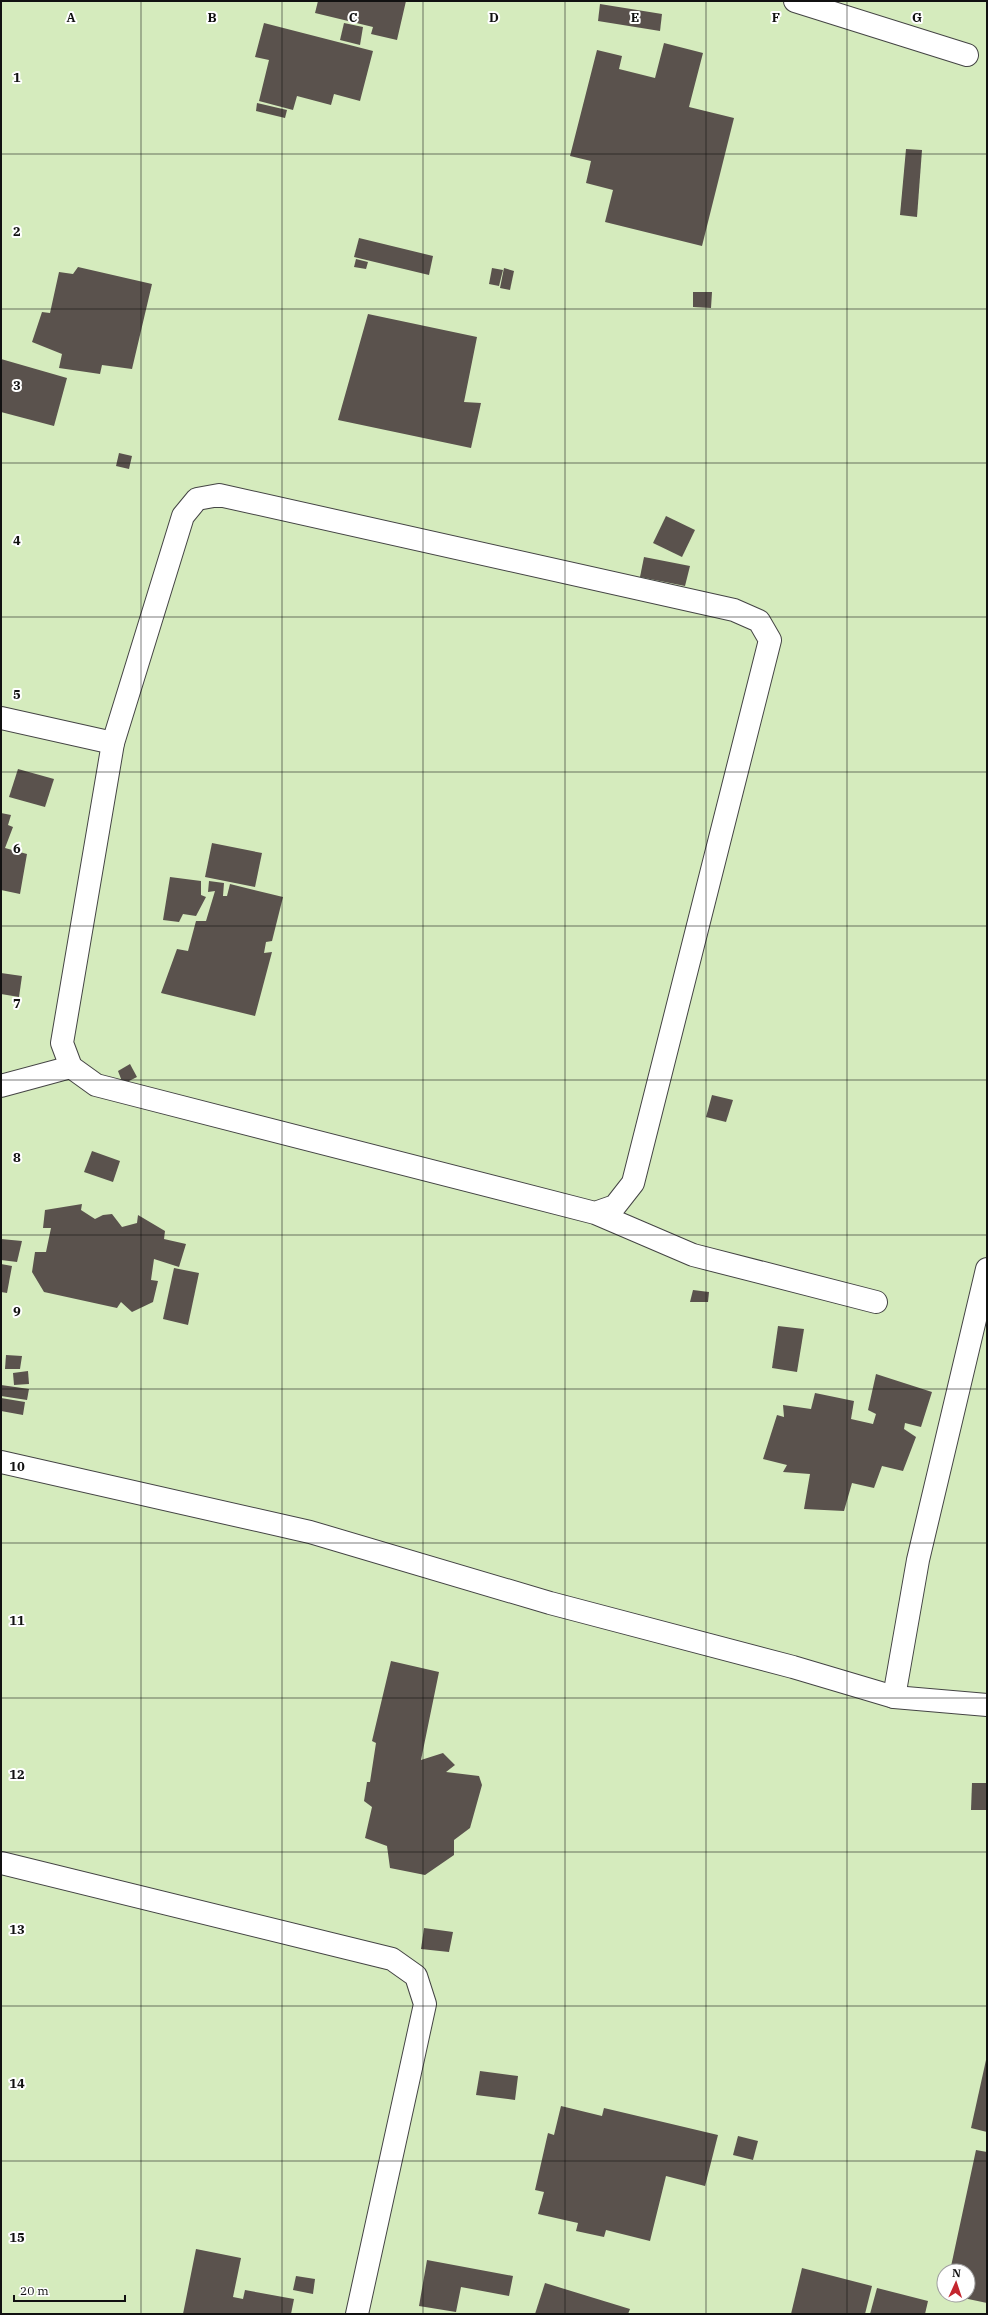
<svg xmlns="http://www.w3.org/2000/svg" width="988" height="2315" viewBox="0 0 988 2315" font-family="'IBM Plex Serif',serif">
  <style>
    .green { fill: #d5ebbd; fill-rule: evenodd }
    .building { fill: #5a524d }
    .lines { fill: none; stroke-linecap: round; stroke-linejoin: round }
    .minor-casing { stroke: #444; stroke-width: 24 }
    .minor { stroke: #fff; stroke-width: 22 }
    .grid { fill: none; stroke: #111; stroke-width: 1; stroke-opacity: 0.55 }
    .grid-label { font-size: 13px; text-anchor: middle; font-weight: bold; fill: #111; stroke: #fff; stroke-width: 4; stroke-linejoin: round; paint-order: stroke }
  </style>
  <rect width="100%" height="100%" fill="#fffdf5"/>
  <path class="green" d="M1,1H987V2314H1ZM944,2271H968V2295H944Z"/>
  <g class="building">
    <polygon points="318,1 406,1 397,40 371,34 373,27 315,13"/>
    <polygon points="600,4 662,14 660,31 598,21"/>
    <polygon points="264,23 373,51 360,101 334,94 331,105 297,96 293,110 259,101 269,60 255,57"/>
    <polygon points="344,23 363,27 360,45 340,40"/>
    <polygon points="664,43 703,53 689,107 734,118 702,246 605,222 613,190 586,183 591,161 570,156 597,50 622,56 619,69 655,78"/>
    <polygon points="257,103 287,110 285,118 256,111"/>
    <polygon points="906,149 922,150 917,217 900,215"/>
    <polygon points="359,238 433,256 429,275 354,257"/>
    <polygon points="356,259 368,262 366,269 354,267"/>
    <polygon points="78,267 152,284 132,369 102,365 100,374 59,368 62,354 32,342 42,312 50,313 59,272 73,274"/>
    <polygon points="492,268 503,270 499,286 489,284"/>
    <polygon points="504,268 514,271 510,290 500,288"/>
    <polygon points="693,292 712,292 711,308 693,307"/>
    <polygon points="368,314 477,337 464,402 481,403 471,448 338,420"/>
    <polygon points="1,359 67,378 54,426 1,412"/>
    <polygon points="119,453 132,456 129,469 116,466"/>
    <polygon points="666,516 695,530 682,557 653,543"/>
    <polygon points="644,557 690,566 685,586 640,577"/>
    <polygon points="18,769 54,779 45,807 9,797"/>
    <polygon points="1,813 11,815 8,825 13,827 5,848 27,854 20,894 1,890"/>
    <polygon points="212,843 262,853 255,887 205,877"/>
    <polygon points="170,877 201,881 201,895 206,897 196,916 183,914 179,922 163,920"/>
    <polygon points="209,881 224,883 223,896 227,896 230,884 283,897 272,941 266,942 264,953 272,952 255,1016 161,993 177,949 188,951 196,921 206,921 215,891 208,892"/>
    <polygon points="1,973 22,976 19,997 1,994"/>
    <polygon points="130,1064 137,1077 123,1084 118,1071"/>
    <polygon points="712,1095 733,1100 726,1122 706,1117"/>
    <polygon points="92,1151 120,1161 113,1182 84,1172"/>
    <polygon points="82,1204 81,1210 95,1219 103,1215 112,1214 122,1227 137,1223 138,1215 165,1231 164,1239 186,1244 179,1267 154,1259 151,1280 158,1281 153,1302 132,1312 121,1302 117,1308 44,1292 32,1272 35,1252 46,1252 51,1228 43,1228 45,1210"/>
    <polygon points="1,1239 22,1241 17,1262 1,1260"/>
    <polygon points="1,1264 12,1266 7,1293 1,1292"/>
    <polygon points="174,1268 199,1273 188,1325 163,1319"/>
    <polygon points="693,1290 709,1292 708,1302 690,1302"/>
    <polygon points="778,1326 804,1329 797,1372 772,1368"/>
    <polygon points="6,1355 22,1356 20,1369 5,1369"/>
    <polygon points="28,1371 29,1384 14,1385 13,1373"/>
    <polygon points="876,1374 932,1392 921,1427 905,1423 904,1429 916,1437 903,1471 882,1466 874,1488 852,1483 844,1511 804,1509 810,1474 783,1472 787,1465 763,1459 777,1415 784,1417 783,1405 811,1409 815,1393 854,1401 851,1419 873,1424 876,1414 868,1410"/>
    <polygon points="1,1385 29,1389 27,1400 1,1396"/>
    <polygon points="1,1398 25,1402 23,1415 1,1411"/>
    <polygon points="391,1661 439,1672 421,1760 443,1753 455,1765 446,1772 479,1776 482,1785 470,1828 454,1840 454,1855 425,1875 390,1868 387,1846 365,1838 372,1807 364,1801 367,1782 370,1782 376,1743 372,1741"/>
    <polygon points="972,1783 987,1783 987,1810 971,1810"/>
    <polygon points="424,1928 453,1932 449,1952 421,1949"/>
    <polygon points="986,2060 987,2060 987,2132 971,2128"/>
    <polygon points="480,2071 518,2076 515,2100 476,2095"/>
    <polygon points="561,2106 602,2116 604,2108 718,2135 705,2186 666,2176 650,2241 606,2230 604,2237 576,2231 578,2223 538,2214 544,2192 535,2190 548,2133 554,2135"/>
    <polygon points="738,2136 758,2141 753,2160 733,2155"/>
    <polygon points="976,2150 987,2152 987,2303 954,2296 968,2295 968,2271 950,2271"/>
    <polygon points="196,2249 241,2258 233,2297 243,2299 245,2290 294,2299 291,2314 183,2314"/>
    <polygon points="427,2260 513,2276 509,2296 461,2287 456,2312 419,2306"/>
    <polygon points="802,2268 872,2286 865,2314 791,2314"/>
    <polygon points="296,2276 315,2279 313,2294 293,2290"/>
    <polygon points="545,2283 630,2309 628,2314 535,2314"/>
    <polygon points="877,2288 928,2301 925,2314 870,2314"/>
  </g>
  <g class="lines">
    <defs>
      <g id="minor">
        <polyline points="795,1 967,55"/>
        <polyline points="1,718 113,743"/>
        <polyline points="1,1086 71,1067"/>
        <polyline points="595,1213 615,1206 633,1183 770,640 759,621 734,610 219,495 197,499 183,516 113,743 62,1043 71,1067 96,1085 595,1213 693,1255 876,1302"/>
        <polyline points="1,1462 310,1532 550,1603 793,1667 894,1697 987,1705"/>
        <polyline points="894,1697 918,1560 987,1269"/>
        <polyline points="1,1863 392,1959 416,1976 425,2004 357,2314"/>
      </g>
    </defs>
    <use href="#minor" class="minor-casing"/>
    <use href="#minor" class="minor"/>
  </g>
  <path class="grid" d="M141,1V2314M282,1V2314M423,1V2314M565,1V2314M706,1V2314M847,1V2314M1,154H987M1,309H987M1,463H987M1,617H987M1,772H987M1,926H987M1,1080H987M1,1235H987M1,1389H987M1,1543H987M1,1698H987M1,1852H987M1,2006H987M1,2161H987"/>
  <g class="grid-label">
    <text x="71" y="22">A</text>
    <text x="212" y="22">B</text>
    <text x="353" y="22">C</text>
    <text x="494" y="22">D</text>
    <text x="635" y="22">E</text>
    <text x="776" y="22">F</text>
    <text x="917" y="22">G</text>
    <text x="17" y="82">1</text>
    <text x="17" y="236">2</text>
    <text x="17" y="390">3</text>
    <text x="17" y="545">4</text>
    <text x="17" y="699">5</text>
    <text x="17" y="853">6</text>
    <text x="17" y="1008">7</text>
    <text x="17" y="1162">8</text>
    <text x="17" y="1316">9</text>
    <text x="17" y="1471">10</text>
    <text x="17" y="1625">11</text>
    <text x="17" y="1779">12</text>
    <text x="17" y="1934">13</text>
    <text x="17" y="2088">14</text>
    <text x="17" y="2242">15</text>
  </g>
  <rect width="988" height="2315" fill="none" stroke="#111111" stroke-width="4"/>
  <g transform="translate(956 2283) rotate(3)"><circle r="19" fill="#ffffff" stroke="#a0a0a0"/>
  <path d="M0-3L7 15L0 10L-7 15Z" fill="#c4262e"/>
  <text y="-6" font-size="11" font-weight="bold" text-anchor="middle" fill="#111111">N</text>
  </g>
  <path d="M14 2295v6h111v-6" fill="none" stroke="#111111" stroke-width="2"/>
  <text x="20" y="2295" font-size="12" fill="#111111" stroke="#ffffff" stroke-width="3" paint-order="stroke">20 m</text>
</svg>
